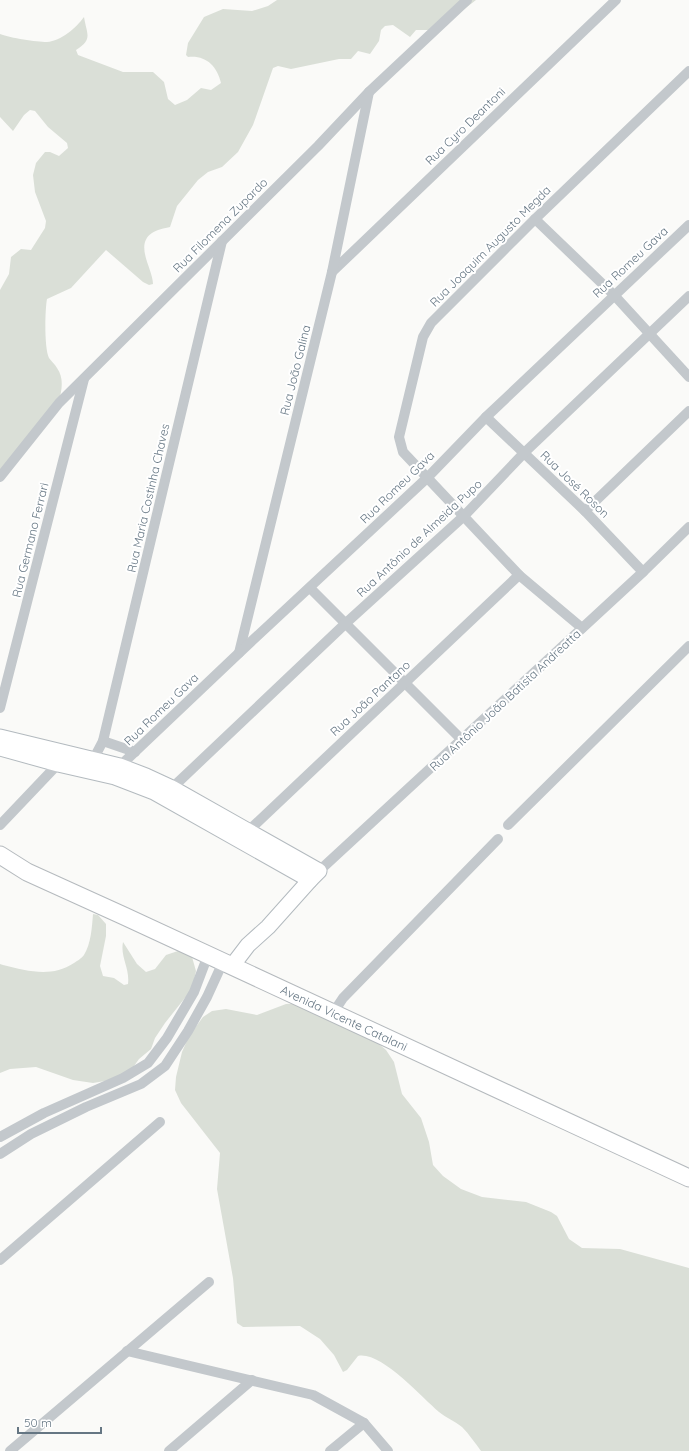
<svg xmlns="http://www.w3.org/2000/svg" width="689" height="1451" viewBox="0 0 689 1451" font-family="Quicksand,sans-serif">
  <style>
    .green { fill: #dadfd7 }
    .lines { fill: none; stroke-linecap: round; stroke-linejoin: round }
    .secondary-casing { stroke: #b3babf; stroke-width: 17 }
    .primary-casing { stroke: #b5babe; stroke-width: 19 }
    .street { stroke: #c3c8cc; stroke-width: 10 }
    .secondary { stroke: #fff; stroke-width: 15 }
    .primary { stroke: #fff; stroke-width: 17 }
    .labels { text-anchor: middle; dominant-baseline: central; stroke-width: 4; stroke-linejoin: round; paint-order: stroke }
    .street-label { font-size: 12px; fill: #657683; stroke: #fff }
  </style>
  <rect width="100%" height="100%" fill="#fafaf8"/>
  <g class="green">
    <path d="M277,0H476L454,17L432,30H416L410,37L393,25L385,26L381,30L379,41L370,54L358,51L351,59H339L291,69L278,66L273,68L253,125L238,152L222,167L208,172L198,180L177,206L170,227C165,228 156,230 152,233C134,245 153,269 153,284L149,285L143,282L106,250L71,288L47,299C45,309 44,348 49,358C51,361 55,364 57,368C64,378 62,389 59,401L0,479V290L9,274L11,257L21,249L31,250L45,228L46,221L35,192L33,175L36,163L45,152H50L59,156L68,148L67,143L48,127L35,111L30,110L24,115L13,131L0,117V34C11,38 36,42 47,42C61,41 76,28 84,17C87,35 93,39 76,50L78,55L123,72H153L164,82L168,99L175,105L187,100L201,88L211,90L221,83C217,66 206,55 188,57L186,55L188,43L204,17L223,9L252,11L268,6Z"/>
    <path d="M93,914L98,915L106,924V936L100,966L103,976L114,978L124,985L128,984C130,968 120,957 123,942L137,964L146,972L155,969L166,955L178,951L186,952L192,957L196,971L192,989L165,1023L155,1038L151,1049L139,1059L129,1073L111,1080L93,1083L73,1080L36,1067L10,1069L0,1073V964L3,965C28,971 51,978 74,963C77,961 82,958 84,955C91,944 92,927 93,914Z"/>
    <path d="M303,1003L373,1039L386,1050L394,1062L402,1094L421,1118L429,1142L433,1165L443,1176L461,1189L482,1197L526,1202L551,1212L557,1216L569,1239L582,1248L620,1249L689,1268V1451H481C475,1443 469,1434 462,1427C455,1421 446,1418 439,1412C421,1397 381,1351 358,1356L347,1370L343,1372L334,1355L320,1339L300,1326L243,1327L237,1323L233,1278L217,1189L220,1153L181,1103L175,1090L176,1077L182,1052L189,1036L203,1017L212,1011L226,1009L257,1015L286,1004Z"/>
  </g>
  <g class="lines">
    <defs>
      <g id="secondary">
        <polyline points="0,737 120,766 146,776 172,788 319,871 310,880 268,927 248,945 232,966"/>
        <polyline points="0,748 58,764 115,777 154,792 310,880"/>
      </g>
      <polyline id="primary" points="0,855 27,872 124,916 689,1178"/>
    </defs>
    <use href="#secondary" class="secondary-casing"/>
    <use href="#primary" class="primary-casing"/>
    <g class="street">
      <polyline points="535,219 614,295 689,377"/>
      <polyline points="332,272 616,0"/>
      <polyline points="486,417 585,511 643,572"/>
      <polyline points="0,477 59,403 318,146 369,92 467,0"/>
      <polyline points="585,511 689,411"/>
      <polyline points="310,588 461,739"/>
      <polyline points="582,628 519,575 403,452 399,437 423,337 431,323 535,219 689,71"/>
      <polyline points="239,653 332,272 369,92"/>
      <polyline points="0,708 84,379"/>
      <polyline points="103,741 135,752"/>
      <polyline points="93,760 103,741 222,241"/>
      <polyline points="118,770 120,766 239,653 427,478 486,417 689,225"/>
      <polyline points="170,793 172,788 346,623 464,516 524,453 689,296"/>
      <polyline points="0,825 58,764"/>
      <polyline points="508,825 689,646"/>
      <polyline points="244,835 519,575"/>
      <polyline points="319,871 643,572 689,527"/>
      <polyline points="333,1013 343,998 498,839"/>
      <polyline points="0,1137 44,1113 123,1078 148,1063 167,1038 194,992 208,955"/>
      <polyline points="0,1154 31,1134 86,1107 141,1084 165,1066 188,1031 207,997 223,962"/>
      <polyline points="0,1260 160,1122"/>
      <polyline points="127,1351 313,1395 364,1423 388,1451"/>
      <polyline points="10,1451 209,1282"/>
      <polyline points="169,1451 252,1380"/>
      <polyline points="330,1451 364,1423"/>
    </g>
    <use href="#secondary" class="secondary"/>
    <use href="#primary" class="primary"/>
  </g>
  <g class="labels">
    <g class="street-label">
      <text transform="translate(465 126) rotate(-44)">Rua Cyro Deantoni</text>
      <text transform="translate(220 225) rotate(-45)">Rua Filomena Zupardo</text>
      <text transform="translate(490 246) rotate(-45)">Rua Joaquim Augusto Megda</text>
      <text transform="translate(630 262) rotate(-43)">Rua Romeu Gava</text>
      <text transform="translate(295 370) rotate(-76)">Rua João Galina</text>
      <text transform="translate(575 484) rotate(44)">Rua José Roson</text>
      <text transform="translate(397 487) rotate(-44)">Rua Romeu Gava</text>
      <text transform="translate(148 498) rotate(-77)">Rua Maria Costinha Chaves</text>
      <text transform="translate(419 538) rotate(-43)">Rua Antônio de Almeida Pupo</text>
      <text transform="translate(30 540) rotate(-76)">Rua Germano Ferrari</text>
      <text transform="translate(370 698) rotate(-43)">Rua João Pantano</text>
      <text transform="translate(505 700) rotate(-43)">Rua Antônio João Batista Andreatta</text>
      <text transform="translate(161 709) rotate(-44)">Rua Romeu Gava</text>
      <text transform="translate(344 1018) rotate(25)">Avenida Vicente Catalani</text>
    </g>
  </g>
  <path d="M18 1427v6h83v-6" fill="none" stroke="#657683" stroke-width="2"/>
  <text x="24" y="1427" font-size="12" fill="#657683" stroke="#ffffff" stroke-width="3" paint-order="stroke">50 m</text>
</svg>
